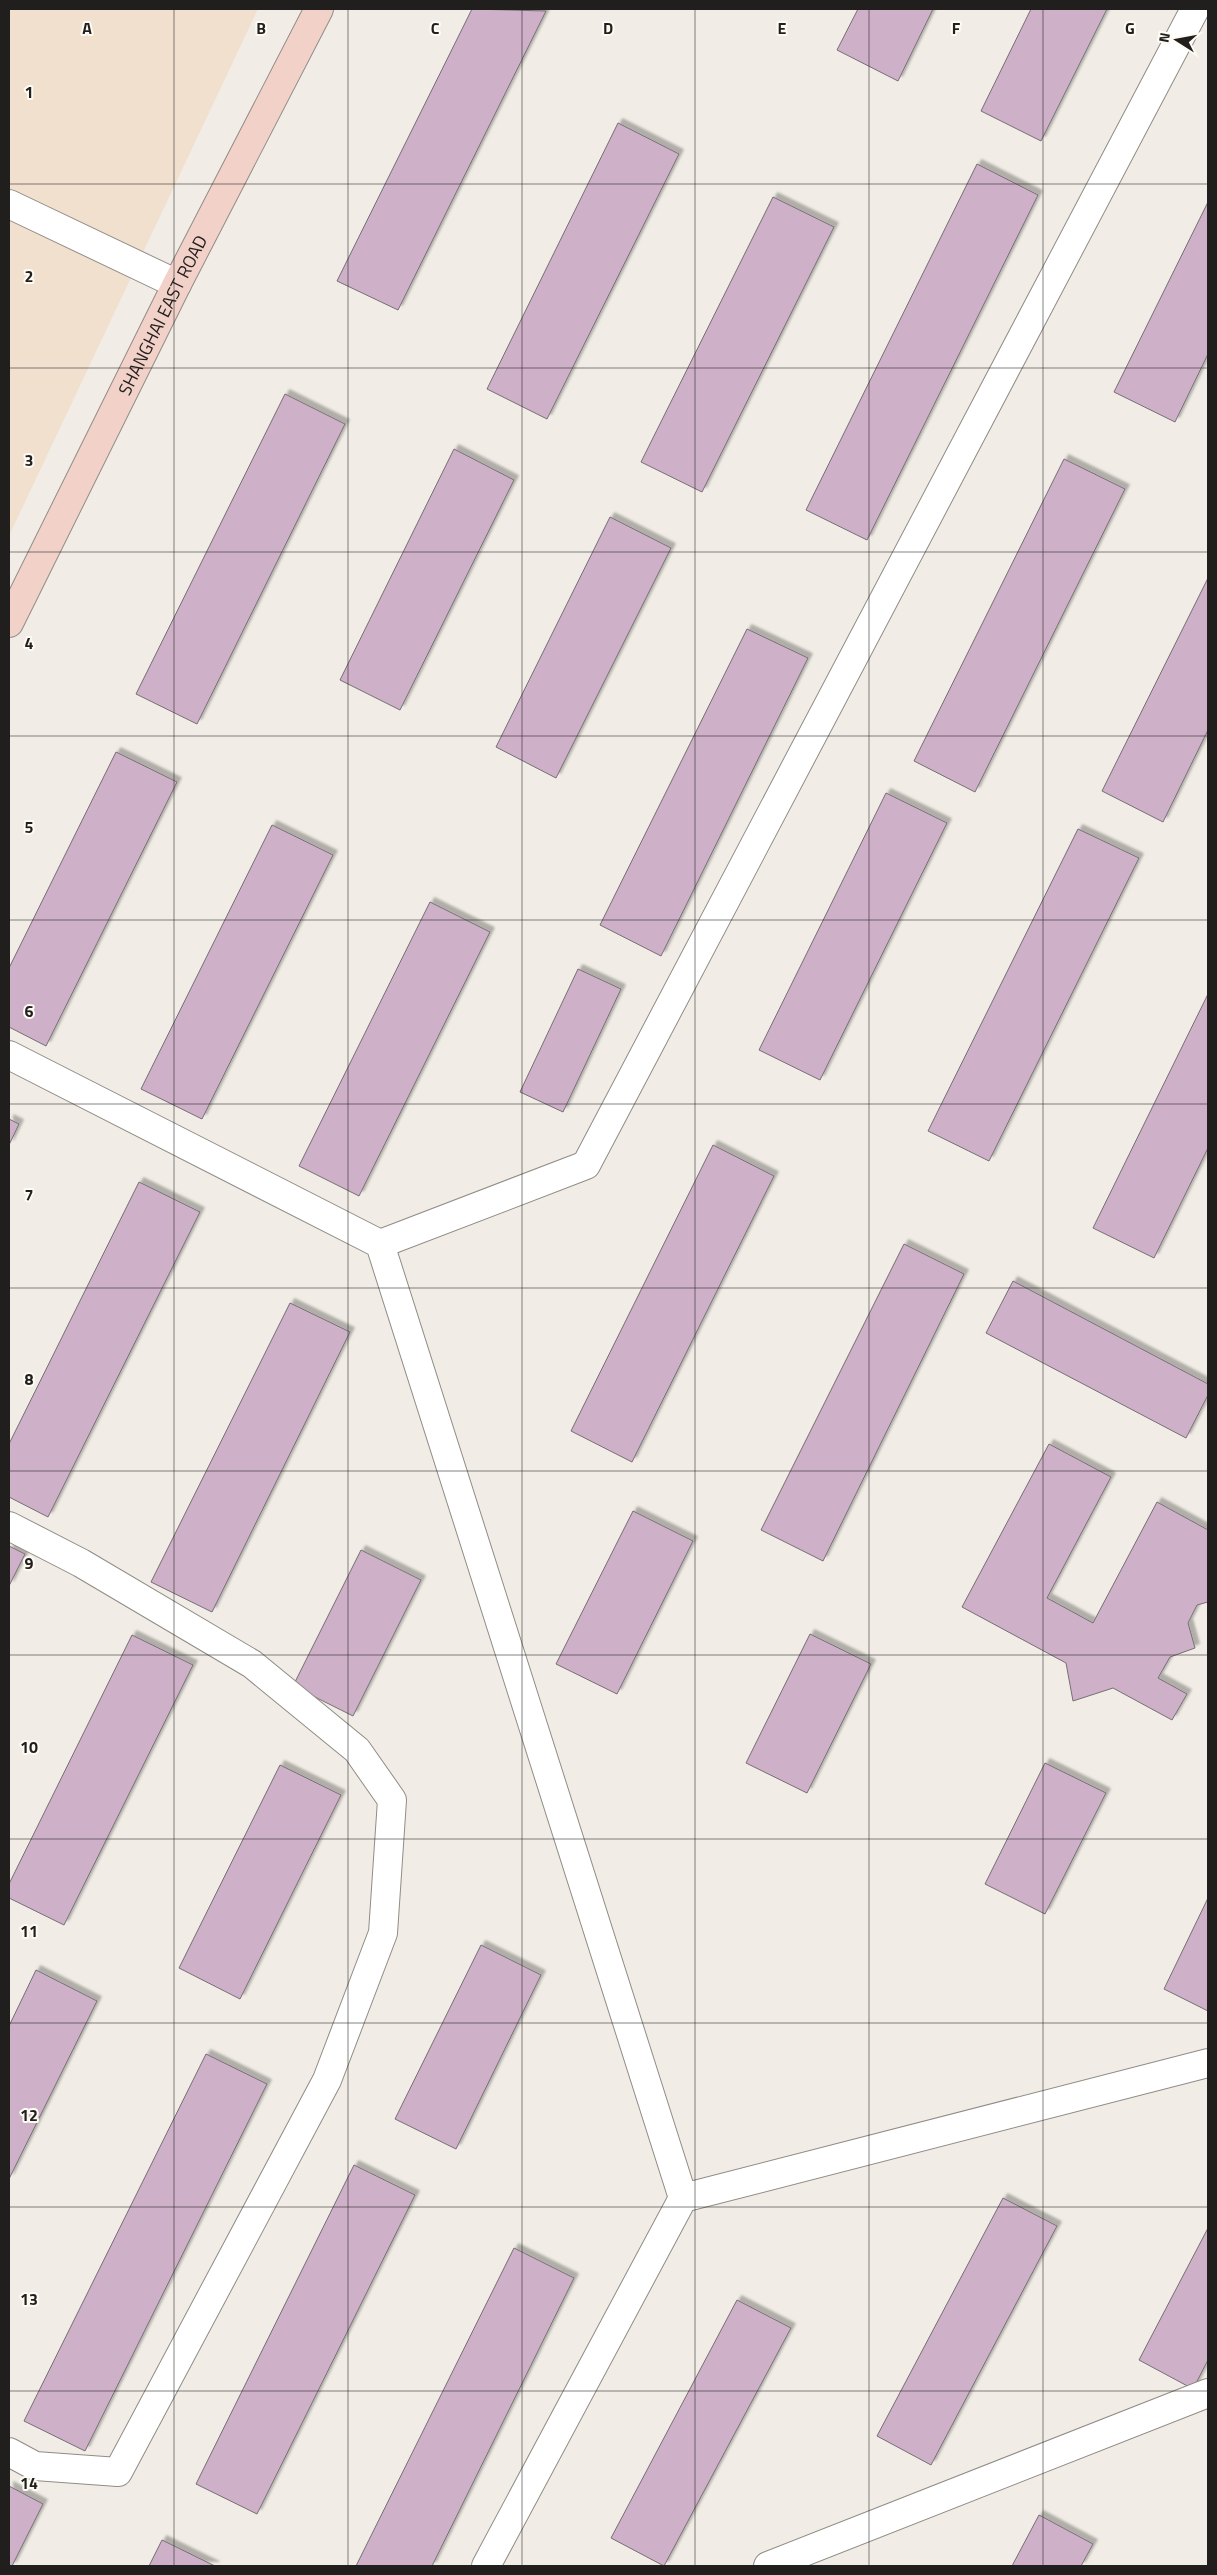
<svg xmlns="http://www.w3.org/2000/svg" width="1217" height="2575" viewBox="0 0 1217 2575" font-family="'Titillium Web',sans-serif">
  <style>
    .commercial { fill: #f2e0cf }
    .building { fill: #ceb0c8; stroke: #756f73; filter: url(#shadow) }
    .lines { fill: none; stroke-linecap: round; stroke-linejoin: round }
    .street-casing { stroke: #908c86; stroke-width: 30 }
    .secondary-casing { stroke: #908c86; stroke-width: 30 }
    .street { stroke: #fff; stroke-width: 28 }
    .secondary { stroke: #f2d1c9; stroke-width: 28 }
    .grid { fill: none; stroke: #211f1d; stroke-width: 1; stroke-opacity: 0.55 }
    .labels { text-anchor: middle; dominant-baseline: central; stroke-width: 4; stroke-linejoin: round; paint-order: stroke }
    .street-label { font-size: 18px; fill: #211f1d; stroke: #fefaf4 }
    .grid-label { font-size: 16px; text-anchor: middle; font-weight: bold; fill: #211f1d; stroke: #fefaf4; stroke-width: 4; stroke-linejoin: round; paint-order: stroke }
  </style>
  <defs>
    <filter id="shadow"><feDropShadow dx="4.5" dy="-4.5" stdDeviation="1" flood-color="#0004"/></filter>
  </defs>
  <rect width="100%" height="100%" fill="#f1ede6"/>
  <polygon class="commercial" points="9,9 258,9 9,536"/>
  <g class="building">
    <polygon points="472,9 546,11 398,310 337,281"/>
    <polygon points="858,9 933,9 898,81 837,50"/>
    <polygon points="1031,9 1107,9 1041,141 981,111"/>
    <polygon points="618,123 679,154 547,419 487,389"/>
    <polygon points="977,164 1038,195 867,540 806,510"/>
    <polygon points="773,197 834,227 702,492 641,462"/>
    <polygon points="1208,202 1208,354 1175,422 1114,392"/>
    <polygon points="285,394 345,424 197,724 136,694"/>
    <polygon points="454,449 514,480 400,710 340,680"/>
    <polygon points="1064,459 1125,489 975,792 914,761"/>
    <polygon points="610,517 671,548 556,778 496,747"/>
    <polygon points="1208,578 1208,730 1163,822 1102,791"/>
    <polygon points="747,629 808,658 661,956 600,925"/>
    <polygon points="116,752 177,782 46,1046 9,1027 9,968"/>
    <polygon points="886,793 947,823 820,1080 759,1050"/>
    <polygon points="272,825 333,855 202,1119 141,1089"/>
    <polygon points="1078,829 1139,858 989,1161 928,1131"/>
    <polygon points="430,902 490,932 359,1196 299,1166"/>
    <polygon points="578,969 621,989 563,1112 520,1092"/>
    <polygon points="1208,994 1208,1148 1154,1258 1093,1228"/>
    <polygon points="9,1119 19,1124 9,1145"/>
    <polygon points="713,1145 774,1176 632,1462 571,1431"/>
    <polygon points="139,1182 200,1212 48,1517 9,1497 9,1444"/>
    <polygon points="904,1244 964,1274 823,1561 761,1530"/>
    <polygon points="1013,1281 1208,1384 1208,1395 1186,1438 986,1333"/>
    <polygon points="290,1303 350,1332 212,1612 151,1582"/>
    <polygon points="1049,1444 1111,1477 1047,1598 1093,1623 1157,1502 1208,1530 1208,1602 1197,1605 1188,1623 1195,1648 1170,1657 1158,1678 1187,1694 1172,1720 1113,1688 1073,1701 1066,1663 962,1607"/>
    <polygon points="633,1511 693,1541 617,1694 556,1664"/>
    <polygon points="9,1546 25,1554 9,1586"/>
    <polygon points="361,1550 421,1580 353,1716 293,1686"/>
    <polygon points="810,1634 871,1664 807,1793 746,1763"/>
    <polygon points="132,1635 193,1665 64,1925 9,1898 9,1884"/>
    <polygon points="1045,1763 1106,1793 1045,1914 985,1884"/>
    <polygon points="280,1765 341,1795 240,1999 179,1968"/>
    <polygon points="1208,1898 1208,2011 1164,1989"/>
    <polygon points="481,1945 541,1975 456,2149 395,2119"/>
    <polygon points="36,1970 97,2001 9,2179 9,2026"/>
    <polygon points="206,2054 267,2084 85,2451 24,2421"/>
    <polygon points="354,2165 415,2195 257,2514 196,2484"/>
    <polygon points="1003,2198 1057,2226 931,2465 877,2436"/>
    <polygon points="1208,2228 1208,2360 1193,2389 1139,2360"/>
    <polygon points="514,2248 574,2278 432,2566 356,2566"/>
    <polygon points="737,2300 791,2328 664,2566 611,2538"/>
    <polygon points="9,2486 43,2504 12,2566 9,2566"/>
    <polygon points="1039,2515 1093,2544 1081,2566 1012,2566"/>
    <polygon points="162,2540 215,2566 149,2566"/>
  </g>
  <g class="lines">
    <defs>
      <g id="street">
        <polyline points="9,204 177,284"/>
        <polyline points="9,1055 380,1244 683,2198 1208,2063"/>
        <polyline points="380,1244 586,1165 1195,9"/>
        <polyline points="9,1526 81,1563 252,1664 357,1750 392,1800 383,1933 327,2080 118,2472 35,2466 9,2452"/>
        <polyline points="486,2566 683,2198"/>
        <polyline points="768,2566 1208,2393"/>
      </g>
      <g id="secondary">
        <path id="s1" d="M9,623L177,284L319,9"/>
      </g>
    </defs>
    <use href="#street" class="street-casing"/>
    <use href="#secondary" class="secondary-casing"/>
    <use href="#street" class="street"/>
    <use href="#secondary" class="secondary"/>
  </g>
  <path class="grid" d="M174,9V2566M348,9V2566M522,9V2566M695,9V2566M869,9V2566M1043,9V2566M9,184H1208M9,368H1208M9,552H1208M9,736H1208M9,920H1208M9,1104H1208M9,1288H1208M9,1471H1208M9,1655H1208M9,1839H1208M9,2023H1208M9,2207H1208M9,2391H1208"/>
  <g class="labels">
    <g class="street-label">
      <text stroke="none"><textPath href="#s1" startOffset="344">SHANGHAI EAST ROAD</textPath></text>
    </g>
  </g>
  <g class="grid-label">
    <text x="87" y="34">A</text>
    <text x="261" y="34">B</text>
    <text x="435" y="34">C</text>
    <text x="608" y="34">D</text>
    <text x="782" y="34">E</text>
    <text x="956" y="34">F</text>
    <text x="1130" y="34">G</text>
    <text x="29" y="98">1</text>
    <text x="29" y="282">2</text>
    <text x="29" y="466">3</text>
    <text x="29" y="649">4</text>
    <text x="29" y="833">5</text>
    <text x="29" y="1017">6</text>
    <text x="29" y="1201">7</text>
    <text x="29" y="1385">8</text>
    <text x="29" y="1569">9</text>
    <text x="29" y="1753">10</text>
    <text x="29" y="1937">11</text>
    <text x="29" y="2121">12</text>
    <text x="29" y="2305">13</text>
    <text x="29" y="2489">14</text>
  </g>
  <rect width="1217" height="2575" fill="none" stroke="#211f1d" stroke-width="20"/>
  <g transform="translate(1177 40) rotate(281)" stroke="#fefaf4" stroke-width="4" paint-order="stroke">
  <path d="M0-4L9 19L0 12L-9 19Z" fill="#211f1d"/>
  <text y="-8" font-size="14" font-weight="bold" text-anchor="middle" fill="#211f1d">N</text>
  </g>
</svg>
